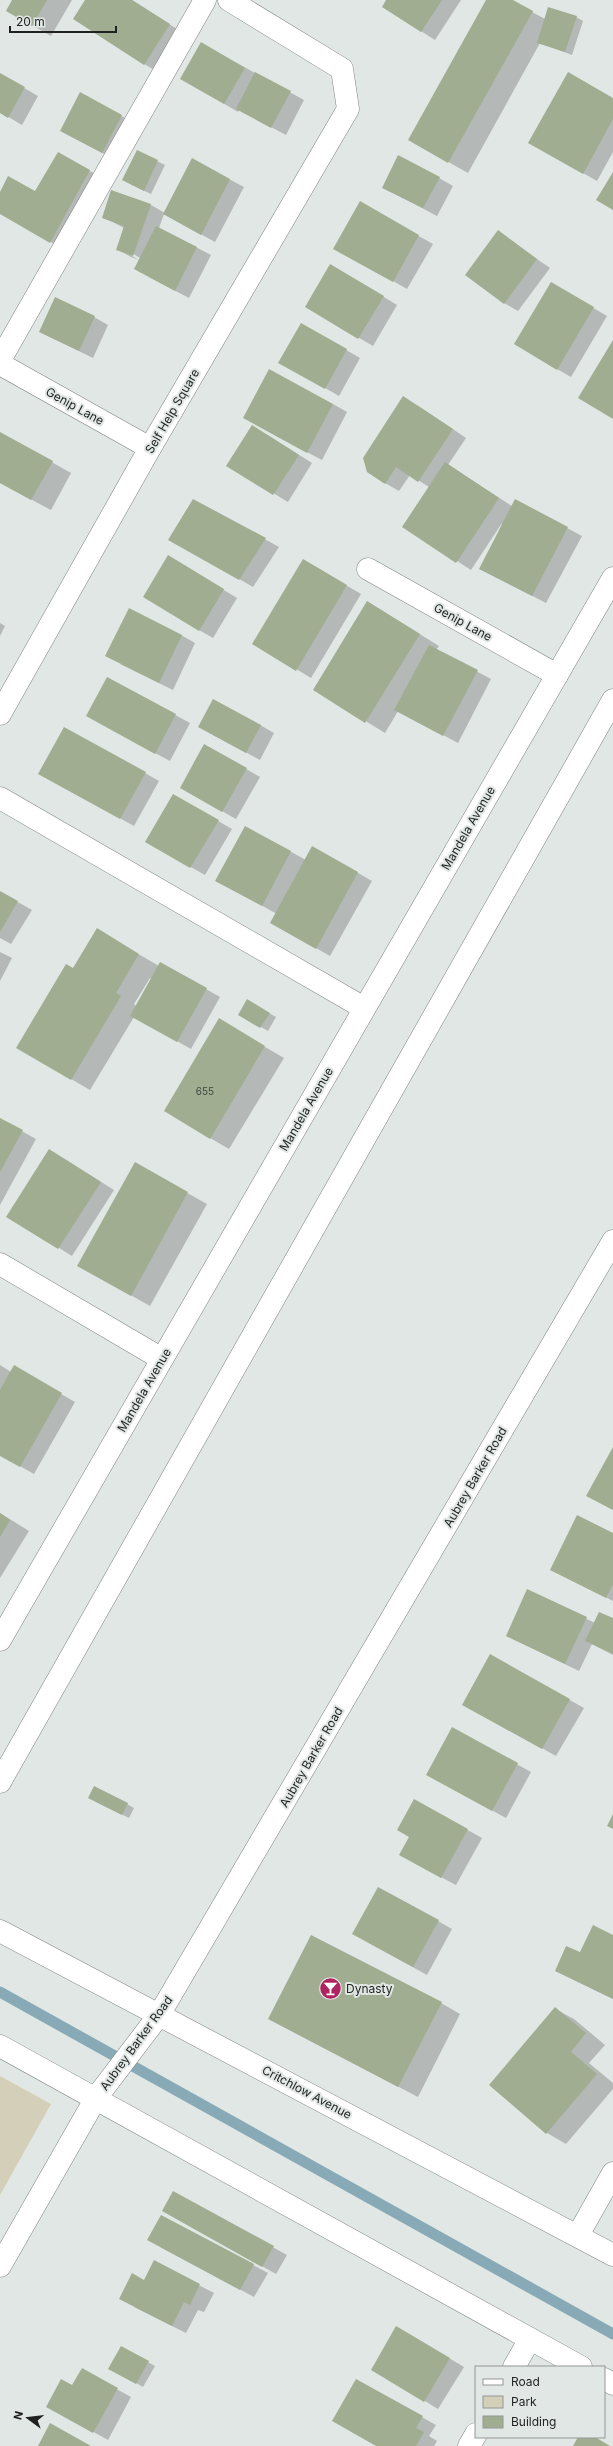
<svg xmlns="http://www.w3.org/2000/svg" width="613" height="2446" viewBox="0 0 613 2446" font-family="Inter,sans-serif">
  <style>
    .green { fill: #d4cfb8 }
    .shadow { fill: #0003; fill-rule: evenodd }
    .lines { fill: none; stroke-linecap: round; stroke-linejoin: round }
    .stream { stroke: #88aab7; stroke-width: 11 }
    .building { fill: #a0ad91 }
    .minor-casing { stroke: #7f8481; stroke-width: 23 }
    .major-casing { stroke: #7f8481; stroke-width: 23 }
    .minor { stroke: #fff; stroke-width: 22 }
    .major { stroke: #fff; stroke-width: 22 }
    .labels { text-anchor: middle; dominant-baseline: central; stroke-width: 4; stroke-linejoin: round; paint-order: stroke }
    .number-label { font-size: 10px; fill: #3f443c }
    .street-label { font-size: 12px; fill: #1f2120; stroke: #e1e7e4 }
    .poi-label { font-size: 12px; fill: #1f2120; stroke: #e1e7e4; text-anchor: start }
  </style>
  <rect width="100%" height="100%" fill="#e1e7e4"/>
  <polygon class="green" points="0,2076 51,2104 0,2195"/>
  <g class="shadow">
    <polygon points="13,0 72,0 51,36 7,11"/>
    <polygon points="86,0 132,0 183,33 158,72 144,64"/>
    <polygon points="387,0 461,0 435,40 383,7"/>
    <polygon points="487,0 510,0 545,19 576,17 583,21 572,55 540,43 468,173 409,140"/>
    <polygon points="201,43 304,100 286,135 239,110 238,112 181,78"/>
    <polygon points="0,74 38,96 22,125 0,112"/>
    <polygon points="81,94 136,124 117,161 75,138"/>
    <polygon points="613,99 613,152 597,181 530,143"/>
    <polygon points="137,151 165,165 151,194 130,184"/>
    <polygon points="58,153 104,179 65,250 0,213 0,194 35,193"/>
    <polygon points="193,160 244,187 215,242 164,214 159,228 211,255 189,298 149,277 140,258 130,252 129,254 139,260 131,257 117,249 124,228 103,217 151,205 165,213"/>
    <polygon points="439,178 453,186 437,216 397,195"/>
    <polygon points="360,203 433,244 407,289 335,248"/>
    <polygon points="498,232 550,268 518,311 504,303"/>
    <polygon points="331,265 397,305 373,346 306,307"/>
    <polygon points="551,283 607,316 571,377 557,369"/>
    <polygon points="94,317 108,325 93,358 40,332"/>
    <polygon points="301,324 360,358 339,396 294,370"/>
    <polygon points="333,404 347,412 322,460 258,426"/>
    <polygon points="417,405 466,438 448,465 512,506 515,500 582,536 546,603 494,576 502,523 471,570 403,526 429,487 410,475 399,491 385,483"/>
    <polygon points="0,433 71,473 51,510 0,483"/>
    <polygon points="266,434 312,463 288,502 227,465"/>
    <polygon points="193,500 279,547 253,587 170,539"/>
    <polygon points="182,565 237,598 213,638 199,630"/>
    <polygon points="317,568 361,594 311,678 253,643"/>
    <polygon points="368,602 439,646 436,650 491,679 458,743 398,711 385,733 314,689"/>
    <polygon points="0,623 5,626 0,636"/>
    <polygon points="181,635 195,643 173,690 120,664"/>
    <polygon points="107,678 190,723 170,761 101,724"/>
    <polygon points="260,725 274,733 260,760 213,735"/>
    <polygon points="205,745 260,777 236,819 181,788"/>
    <polygon points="145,773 159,781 134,826 54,782"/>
    <polygon points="173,795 232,829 205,875 146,842"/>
    <polygon points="245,827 306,860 313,847 372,881 330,956 272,923 277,914 230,888"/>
    <polygon points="0,892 32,910 11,944 0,938"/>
    <path d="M116,941L159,966L160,963L220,997L191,1049L134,1017L90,1090L18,1048L73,969ZM150,978L152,979L136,1006L134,1004Z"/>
    <polygon points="0,952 12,958 0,981"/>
    <polygon points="248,1001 276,1017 268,1031 240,1015"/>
    <polygon points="238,1031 284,1058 229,1149 210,1138"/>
    <polygon points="0,1119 36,1139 0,1205"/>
    <polygon points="63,1158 114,1190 72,1256 8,1216"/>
    <polygon points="135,1164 207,1204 150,1306 79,1266"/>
    <polygon points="0,1365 11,1372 14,1367 75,1402 34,1474 0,1455"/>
    <polygon points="0,1513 29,1531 0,1578"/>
    <polygon points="613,1534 613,1601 551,1569"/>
    <polygon points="528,1590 595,1623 613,1619 613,1655 592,1644 579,1671 507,1636"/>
    <polygon points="491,1656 584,1708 556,1756 477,1712"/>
    <polygon points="452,1728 531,1772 506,1818 428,1775"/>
    <polygon points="414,1800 482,1838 456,1885 414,1863 410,1837"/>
    <polygon points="96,1802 127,1804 134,1808 129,1818"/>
    <polygon points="438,1921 452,1929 427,1975 367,1942"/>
    <polygon points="613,1936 613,1999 556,1971 580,1954"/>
    <polygon points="441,2003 460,2014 418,2097 269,2019"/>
    <polygon points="555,2009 574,2019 605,2045 589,2063 613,2083 613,2089 566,2144 547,2133 490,2085"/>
    <polygon points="173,2192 287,2255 276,2274 163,2211"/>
    <polygon points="161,2216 268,2273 254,2297 162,2248"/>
    <polygon points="154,2262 214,2293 204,2312 198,2310 186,2333 134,2307"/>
    <polygon points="397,2327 464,2367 438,2409 372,2369"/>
    <polygon points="121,2347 155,2366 143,2387 110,2368"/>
    <polygon points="82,2370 131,2397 108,2440 61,2414"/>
    <polygon points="357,2381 436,2425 429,2436 437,2441 434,2446 378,2446"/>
  </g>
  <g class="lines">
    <polyline class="stream" points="0,1992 613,2334"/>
  </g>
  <g class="building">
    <polygon points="12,0 47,0 32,26 6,11"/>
    <polygon points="85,0 132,0 170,24 144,65 73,19"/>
    <polygon points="386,0 442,0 421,32 382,7"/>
    <polygon points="486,0 513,0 533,11 448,163 408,140"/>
    <polygon points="548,7 577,16 565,52 537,43"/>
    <polygon points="201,42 245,68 224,104 180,79"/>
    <polygon points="255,72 291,91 271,128 236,109"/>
    <polygon points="568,72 613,98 613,119 583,174 528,143"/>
    <polygon points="0,73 25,87 8,118 0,113"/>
    <polygon points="80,92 122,115 102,153 60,131"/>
    <polygon points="137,150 158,160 144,191 122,180"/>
    <polygon points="58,152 90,170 50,243 0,214 0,192 8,176 35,191"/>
    <polygon points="398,155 440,177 423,208 382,188"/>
    <polygon points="192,158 230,179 201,235 163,214"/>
    <polygon points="613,172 613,210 596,200"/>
    <polygon points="111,190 151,204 133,256 116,250 124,226 102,218"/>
    <polygon points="360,201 419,235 393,282 333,249"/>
    <polygon points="156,226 197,247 175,291 134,269"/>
    <polygon points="498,230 537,259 504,304 465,275"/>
    <polygon points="330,264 384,296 358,339 305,307"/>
    <polygon points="551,282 594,307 557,370 514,344"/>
    <polygon points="55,297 95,316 79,351 39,332"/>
    <polygon points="301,323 347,349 325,389 278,363"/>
    <polygon points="613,340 613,419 578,398"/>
    <polygon points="269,369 333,404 307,453 243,418"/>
    <polygon points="403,396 453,429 418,482 396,467 385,484 367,472 363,458"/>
    <polygon points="252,425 299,455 273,495 226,466"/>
    <polygon points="0,432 53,461 31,500 0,483"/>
    <polygon points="445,462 499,498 456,563 402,527"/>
    <polygon points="193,499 266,538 239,580 168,540"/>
    <polygon points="515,499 568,527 532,596 479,569"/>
    <polygon points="168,555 224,589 199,631 143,597"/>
    <polygon points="303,559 347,585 296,671 252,644"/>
    <polygon points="367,601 420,634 365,723 313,690"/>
    <polygon points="129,608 182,635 159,683 105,656"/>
    <polygon points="429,645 478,670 443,736 394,710"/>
    <polygon points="107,677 176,714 155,754 86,716"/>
    <polygon points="213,699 261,725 246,753 198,727"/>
    <polygon points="64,727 146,772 120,819 38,774"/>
    <polygon points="204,744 247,768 222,812 180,788"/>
    <polygon points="173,794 219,820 190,868 145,842"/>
    <polygon points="245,826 291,851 262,906 215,881"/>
    <polygon points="312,846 358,872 316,949 270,923"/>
    <polygon points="0,891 18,901 0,932"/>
    <polygon points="97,928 139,954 116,993 121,996 71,1080 16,1048 66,964 73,968"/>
    <polygon points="160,962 207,988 177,1042 130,1016"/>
    <polygon points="247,999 270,1013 260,1028 238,1015"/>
    <polygon points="219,1018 265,1046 210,1139 164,1111"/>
    <polygon points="0,1118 23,1130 0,1172"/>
    <polygon points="49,1149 101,1182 58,1249 6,1217"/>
    <polygon points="135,1162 188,1192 131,1296 77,1266"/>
    <polygon points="14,1365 62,1393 20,1467 0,1456 0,1390"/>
    <polygon points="613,1447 613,1510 586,1496"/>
    <polygon points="0,1513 10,1520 0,1537"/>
    <polygon points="577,1515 613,1533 613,1584 606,1598 550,1570"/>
    <polygon points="527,1589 587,1617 565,1664 506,1636"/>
    <polygon points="599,1612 613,1618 613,1654 585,1641"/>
    <polygon points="490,1654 570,1699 542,1749 462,1705"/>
    <polygon points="452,1727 518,1763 492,1811 426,1775"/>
    <polygon points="94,1786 128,1803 122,1815 88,1798"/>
    <polygon points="414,1799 468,1829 441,1878 399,1855 409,1837 397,1830"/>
    <polygon points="613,1814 613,1829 607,1826"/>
    <polygon points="378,1887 439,1920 413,1967 352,1934"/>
    <polygon points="593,1925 613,1935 613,1999 555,1971 566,1946 580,1952"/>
    <polygon points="311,1935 442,2002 398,2087 268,2019"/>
    <polygon points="555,2007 586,2033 571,2052 597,2074 546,2134 489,2085"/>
    <polygon points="173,2191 274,2246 262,2267 162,2211"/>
    <polygon points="161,2215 254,2264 240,2290 147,2240"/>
    <polygon points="154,2260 200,2284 190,2305 184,2302 172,2326 119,2299 132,2273 144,2280"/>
    <polygon points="396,2326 450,2358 424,2402 371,2370"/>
    <polygon points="121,2346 149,2361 136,2384 108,2369"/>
    <polygon points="82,2368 118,2388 93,2433 46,2407 61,2379 72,2385"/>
    <polygon points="356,2379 423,2416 416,2428 424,2432 416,2446 376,2446 332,2421"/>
    <polygon points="50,2423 91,2446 38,2446"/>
    <polygon points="578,2437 595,2437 610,2446 573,2446"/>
  </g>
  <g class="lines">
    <defs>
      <g id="minor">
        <polyline points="0,360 205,0"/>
        <polyline points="0,364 150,448"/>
        <polyline points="368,569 557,675"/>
        <polyline points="0,714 150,448 348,109 342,69 229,0"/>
        <polyline points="0,798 364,1008"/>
        <polyline points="0,1264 162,1359"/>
        <polyline points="0,1931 613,2255"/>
        <polyline points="0,2046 581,2367"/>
        <polyline points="578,2235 613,2173"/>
        <polyline points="0,2266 96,2098 159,2015 613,1241"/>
        <polyline points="514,2367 530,2339"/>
        <polyline points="604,2379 613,2384"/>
        <polyline points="469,2446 476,2434"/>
      </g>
      <g id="major">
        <polyline points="0,1640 613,578"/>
        <polyline points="0,1782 613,700"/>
      </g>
    </defs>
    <use href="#minor" class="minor-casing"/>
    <use href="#major" class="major-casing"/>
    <use href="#minor" class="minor"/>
    <use href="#major" class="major"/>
  </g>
  <defs>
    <symbol id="bar-disc" viewBox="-11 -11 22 22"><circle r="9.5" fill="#af2361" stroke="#e1e7e4"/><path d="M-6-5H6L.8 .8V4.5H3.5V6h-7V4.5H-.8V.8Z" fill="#fff"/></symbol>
  </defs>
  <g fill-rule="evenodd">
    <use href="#bar-disc" x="318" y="1976" width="25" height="25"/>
  </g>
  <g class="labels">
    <g class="number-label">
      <text x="205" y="1091">655</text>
    </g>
    <g class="street-label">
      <text transform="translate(75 406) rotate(29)">Genip Lane</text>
      <text transform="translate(172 411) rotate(-60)">Self Help Square</text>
      <text transform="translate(463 622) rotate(29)">Genip Lane</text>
      <text transform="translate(468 828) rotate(-60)">Mandela Avenue</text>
      <text transform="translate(306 1109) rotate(-60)">Mandela Avenue</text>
      <text transform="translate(144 1390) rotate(-60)">Mandela Avenue</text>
      <text transform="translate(475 1477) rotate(-60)">Aubrey Barker Road</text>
      <text transform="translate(311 1757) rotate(-60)">Aubrey Barker Road</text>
      <text transform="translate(136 2043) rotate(-54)">Aubrey Barker Road</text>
      <text transform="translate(307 2092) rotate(28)">Critchlow Avenue</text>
    </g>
    <g class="poi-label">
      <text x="346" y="1988">Dynasty</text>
    </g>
  </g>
  <rect x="475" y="2366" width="130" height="72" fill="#e1e7e4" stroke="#939896"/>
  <rect x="483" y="2379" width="20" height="6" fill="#ffffff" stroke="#939896"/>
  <text x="511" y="2386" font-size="12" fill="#1f2120">Road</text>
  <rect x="483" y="2396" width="20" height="12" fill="#d4cfb8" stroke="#939896"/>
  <text x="511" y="2406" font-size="12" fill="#1f2120">Park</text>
  <rect x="483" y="2416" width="20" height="12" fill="#a0ad91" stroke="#939896"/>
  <text x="511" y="2426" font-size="12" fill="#1f2120">Building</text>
  <g transform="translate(28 2418) rotate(285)" stroke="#e1e7e4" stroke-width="3" paint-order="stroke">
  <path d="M0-3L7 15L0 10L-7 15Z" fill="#1f2120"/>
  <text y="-6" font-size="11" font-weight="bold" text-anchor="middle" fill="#1f2120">N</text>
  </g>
  <path d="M10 26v6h106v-6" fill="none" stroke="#1f2120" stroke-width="2"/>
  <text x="16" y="26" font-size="12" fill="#1f2120" stroke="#e1e7e4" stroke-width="3" paint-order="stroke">20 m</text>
</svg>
